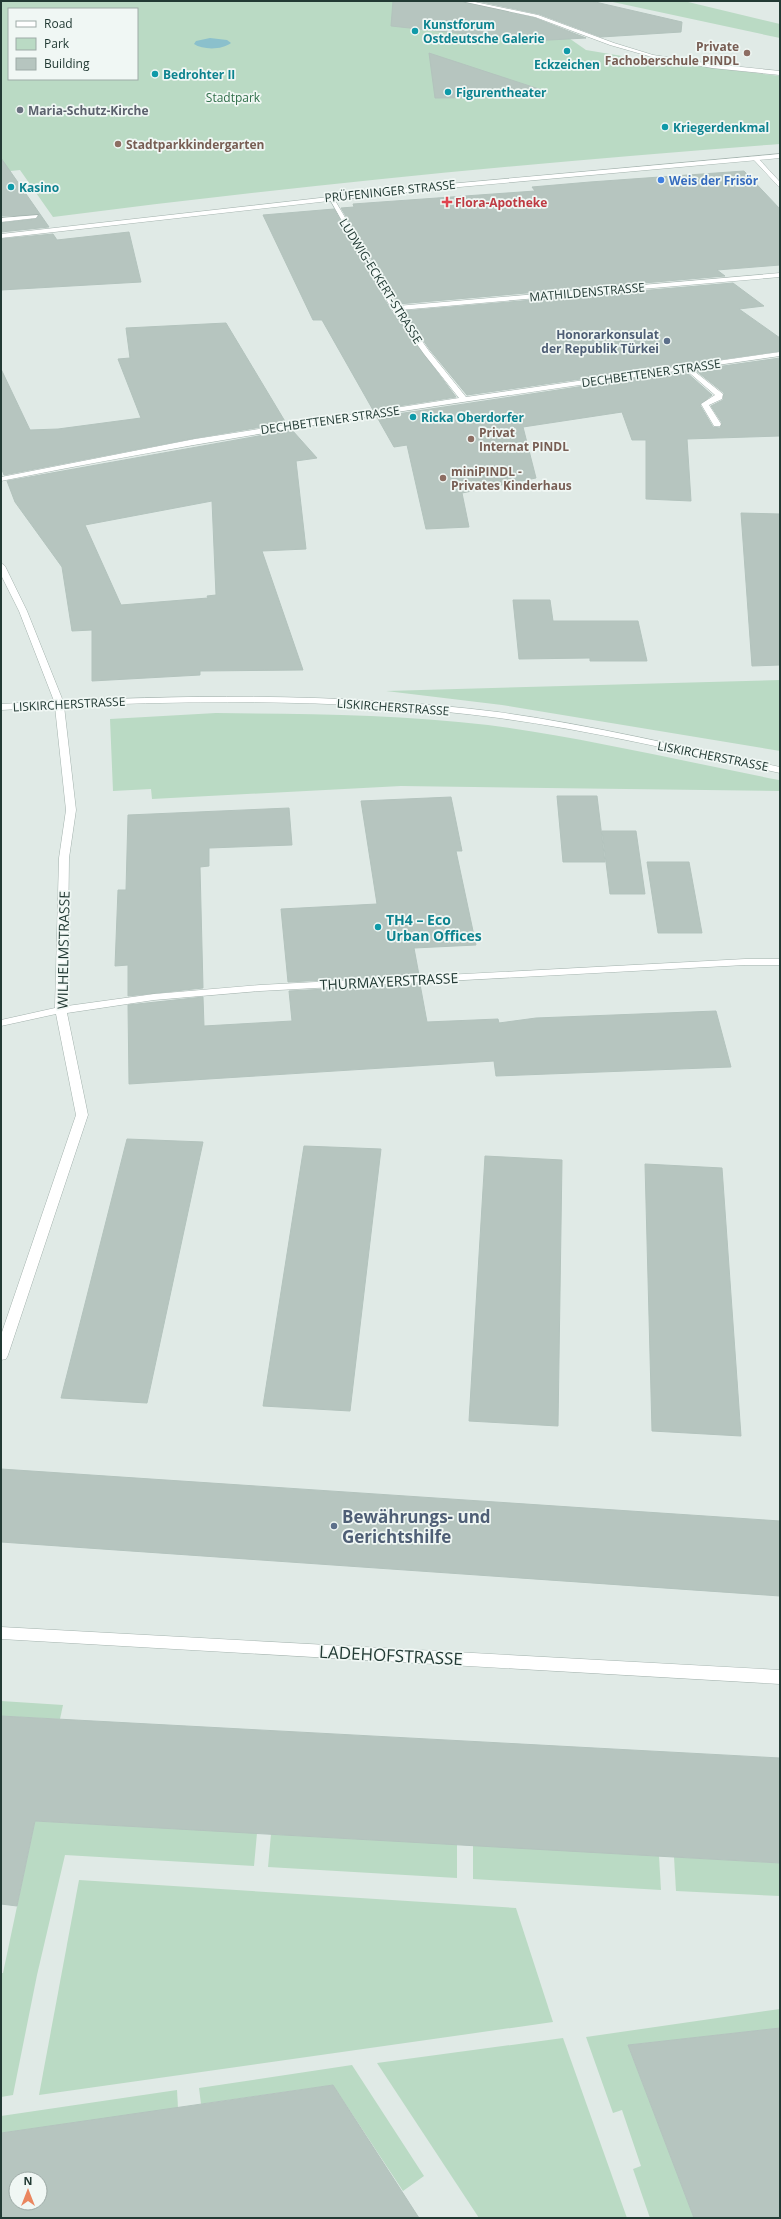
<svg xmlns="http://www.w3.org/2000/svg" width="781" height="2219" viewBox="0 0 781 2219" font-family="'Open Sans',sans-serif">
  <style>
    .green { fill: #badac4; fill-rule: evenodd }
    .water { fill: #8bc0cc }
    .building { fill: #b6c5bf; stroke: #b3c3bd; fill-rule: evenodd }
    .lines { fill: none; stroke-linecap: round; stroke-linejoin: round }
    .service-casing { stroke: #a3b2ad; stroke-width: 1 }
    .minor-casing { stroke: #a3b2ad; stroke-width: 1 }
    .tertiary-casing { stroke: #a3b2ad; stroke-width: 1 }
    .service { fill: #fff; fill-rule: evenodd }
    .minor { fill: #fff; fill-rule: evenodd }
    .tertiary { fill: #fff; fill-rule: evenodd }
    .culture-dot { fill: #0f9aa8; stroke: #f0f7f4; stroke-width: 1.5 }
    .education-dot { fill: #8d6e63; stroke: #f0f7f4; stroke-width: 1.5 }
    .worship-dot { fill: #6b7280; stroke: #f0f7f4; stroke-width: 1.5 }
    .shop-dot { fill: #3f7fe0; stroke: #f0f7f4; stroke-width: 1.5 }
    .health-dot { fill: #e0444e; stroke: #f0f7f4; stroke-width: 1.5 }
    .service-dot { fill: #5c6f8a; stroke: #f0f7f4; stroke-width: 1.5 }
    .labels { text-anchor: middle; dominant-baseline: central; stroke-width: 3.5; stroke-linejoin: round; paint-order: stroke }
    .far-culture-label { font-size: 12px; font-weight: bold; fill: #0d838f; stroke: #f0f7f4; text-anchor: start }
    .far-education-label { font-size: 12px; font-weight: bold; fill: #785e54; stroke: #f0f7f4; text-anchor: start }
    .far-park-label { font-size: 12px; fill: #2f6e49; stroke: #f0f7f4 }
    .far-worship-label { font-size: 12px; font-weight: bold; fill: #5b616d; stroke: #f0f7f4; text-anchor: start }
    .far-shop-label { font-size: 12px; font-weight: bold; fill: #366cbe; stroke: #f0f7f4; text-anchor: start }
    .far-street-label { font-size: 12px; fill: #223a34; stroke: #f0f7f4 }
    .far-health-label { font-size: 12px; font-weight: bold; fill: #be3a42; stroke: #f0f7f4; text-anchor: start }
    .far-service-label { font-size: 12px; font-weight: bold; fill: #4e5e75; stroke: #f0f7f4; text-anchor: end }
    .culture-label { font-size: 14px; font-weight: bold; fill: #0d838f; stroke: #f0f7f4; text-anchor: start }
    .street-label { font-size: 14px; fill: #223a34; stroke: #f0f7f4 }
    .near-service-label { font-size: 17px; font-weight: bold; fill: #4e5e75; stroke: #f0f7f4; text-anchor: start }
    .near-street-label { font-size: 17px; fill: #223a34; stroke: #f0f7f4 }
  </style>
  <rect width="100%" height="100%" fill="#e0eae6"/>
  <g class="green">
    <path d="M1,1H436L556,29L586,50L646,60L780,76V144C537,162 295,186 53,217L20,170L1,172ZM9,9H137V79H9Z"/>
    <polygon points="608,1 684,1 780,24 780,38"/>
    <polygon points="780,680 780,751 502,705 386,691"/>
    <path d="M216,713C307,714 397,714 488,725C585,738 682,761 779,780L780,791L401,786L152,799L151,789L113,791L110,719Z"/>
    <polygon points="1,1701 63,1705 60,1719 1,1716"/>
    <polygon points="35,1821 257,1833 254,1866 65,1855 37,1975 13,2095 1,2097 1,1973 3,1973"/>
    <polygon points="271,1834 457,1844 457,1878 268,1867"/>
    <polygon points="473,1845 659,1856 661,1890 473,1879"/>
    <polygon points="674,1857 780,1863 780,1896 676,1891"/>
    <polygon points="79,1880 516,1908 553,2022 39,2095"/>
    <polygon points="780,2009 780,2028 628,2045 694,2218 650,2218 633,2169 641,2166 622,2110 613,2113 586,2037"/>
    <polygon points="563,2038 627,2218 479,2218 377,2063"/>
    <polygon points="352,2065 424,2176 403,2191 333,2085 201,2104 199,2088"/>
    <polygon points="177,2090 178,2108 1,2133 1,2116"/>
  </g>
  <path class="water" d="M210,38L227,40L231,43C222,50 203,50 194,44L196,41Z"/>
  <g class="building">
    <polygon points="393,1 460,1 535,18 586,38 531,41 391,26"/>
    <polygon points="477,1 591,1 682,22 681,32 601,37 539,14"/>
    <polygon points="429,53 545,91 544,97 435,98"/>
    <polygon points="1,158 49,227 1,232 1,223 36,219 39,215 1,216"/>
    <polygon points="744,171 780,209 780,265 717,270 725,276 398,304 341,208 354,207 353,204 535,191 532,187 590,182"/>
    <polygon points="334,209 390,309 456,397 373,410 322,320 313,320 263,215"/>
    <polygon points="129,232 141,282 1,290 1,239 53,234 57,240"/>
    <polygon points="733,283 764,306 739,309 780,338 780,351 467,395 430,350 403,311"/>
    <polygon points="226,323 286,423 195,438 4,475 1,467 1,369 30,430 58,429 141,418 118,359 130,358 126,328"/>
    <polygon points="780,358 780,436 687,439 691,501 646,499 646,440 632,440 622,412 523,427 536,478 462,493 469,527 426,529 407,445 394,447 377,417 685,371 712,395 700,405 713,427 720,428 722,423 711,406 723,400 724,393 695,370"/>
    <path d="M292,430L317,458L296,461L306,549L262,551L303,670L200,671V675L92,681V630L72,631L62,567L15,502L7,481ZM212,501L216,595L207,596L208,598L121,605L85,525Z"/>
    <polygon points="741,513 780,514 780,665 752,666"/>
    <polygon points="513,600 550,600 553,621 638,621 647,661 590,661 590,658 519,659"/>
    <polygon points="557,796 597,796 605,862 563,862"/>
    <polygon points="451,797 462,851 456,851 476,945 414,948 419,975 288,982 281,909 377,904 361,801"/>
    <polygon points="289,808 292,845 209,848 209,866 200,867 203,988 128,996 128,965 115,966 118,890 126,890 128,815"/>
    <polygon points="602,831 636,831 645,894 610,894"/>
    <polygon points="647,862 689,862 702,933 658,933"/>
    <polygon points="420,984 427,1022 498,1019 499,1023 536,1018 716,1011 731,1067 496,1076 494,1061 129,1084 128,1005 203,997 204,1026 292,1021 289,991"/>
    <polygon points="127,1139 203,1142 147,1403 61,1398"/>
    <polygon points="304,1146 381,1149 350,1411 263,1406"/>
    <polygon points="485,1156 562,1160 558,1426 469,1421"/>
    <polygon points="645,1164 722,1168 741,1436 652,1431"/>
    <polygon points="1,1469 780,1521 780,1596 1,1542"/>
    <polygon points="1,1716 780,1758 780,1863 35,1821 17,1906 1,1904"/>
    <polygon points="780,2028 780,2218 694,2218 628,2045"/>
    <path d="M333,2085L419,2218H1V2133ZM16,2179H40V2203H16Z"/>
  </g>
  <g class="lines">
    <defs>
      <g id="service">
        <polygon points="38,215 36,218 1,222 1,218"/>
        <polygon points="685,367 689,367 723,394 722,399 709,405 721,424 720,426 714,426 701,404 715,395 685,369"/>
      </g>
      <g id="minor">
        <polygon points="753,157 757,157 780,182 780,188 753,159"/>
        <path d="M328,196L333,197L397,306L780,273V277L400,310L429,351L466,397L780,352V356C519,394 259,429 1,481V477L195,439L459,398L424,354L391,308Z"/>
        <path d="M1,563L5,566L27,611L63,701C208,694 354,694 498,712C593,725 686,748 780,767V773C687,753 594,731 499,718C355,699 209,700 64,706L76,810L69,858L67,1006L154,994L260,985L745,959H780V965H745L260,991L154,1000L67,1013L88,1115L8,1355L6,1359L1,1360V1335L76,1115L56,1014L1,1026V1020L55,1008L59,858L66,810L55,707L1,710V704L54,701L19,611L1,575Z"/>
        <polygon points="1,1627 780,1670 780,1684 1,1639"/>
      </g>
      <g id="tertiary">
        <polygon points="461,1 470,1 538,15 614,43 653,55 712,64 780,71 780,75 712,68 652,57 610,45 535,17"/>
        <polygon points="780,154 780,158 426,190 1,238 1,234 426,186"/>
      </g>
    </defs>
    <use href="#service" class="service-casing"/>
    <use href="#minor" class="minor-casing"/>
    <use href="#tertiary" class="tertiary-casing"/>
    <use href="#service" class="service"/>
    <use href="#minor" class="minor"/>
    <use href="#tertiary" class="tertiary"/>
  </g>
  <g class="culture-dot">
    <circle cx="415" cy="31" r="4"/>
    <circle cx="567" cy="51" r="4"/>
    <circle cx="155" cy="74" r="4"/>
    <circle cx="448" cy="92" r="4"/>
    <circle cx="665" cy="127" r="4"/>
    <circle cx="11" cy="187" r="4"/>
    <circle cx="413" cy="417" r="4"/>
    <circle cx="378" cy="927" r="4"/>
  </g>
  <g class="education-dot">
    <circle cx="747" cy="53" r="4"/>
    <circle cx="118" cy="144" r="4"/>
    <circle cx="471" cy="439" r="4"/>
    <circle cx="443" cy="478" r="4"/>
  </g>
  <circle class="worship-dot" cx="20" cy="110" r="4"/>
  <circle class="shop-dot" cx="661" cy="180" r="4"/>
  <path class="health-dot" d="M445 196h4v4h4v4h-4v4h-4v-4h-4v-4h4z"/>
  <g class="service-dot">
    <circle cx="667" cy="341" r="4"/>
    <circle cx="334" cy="1526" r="4"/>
  </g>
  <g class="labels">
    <g class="far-culture-label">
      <text x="423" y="24">Kunstforum<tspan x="423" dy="14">Ostdeutsche Galerie</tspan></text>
      <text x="567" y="64" text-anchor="middle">Eckzeichen</text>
      <text x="163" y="74">Bedrohter II</text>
      <text x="456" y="92">Figurentheater</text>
      <text x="673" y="127">Kriegerdenkmal</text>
      <text x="19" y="187">Kasino</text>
      <text x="421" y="417">Ricka Oberdorfer</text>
    </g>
    <g class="far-education-label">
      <text x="739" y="46" text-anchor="end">Private<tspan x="739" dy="14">Fachoberschule PINDL</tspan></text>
      <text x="126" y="144">Stadtparkkindergarten</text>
      <text x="479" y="432">Privat<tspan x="479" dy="14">Internat PINDL</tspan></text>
      <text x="451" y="471">miniPINDL -<tspan x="451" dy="14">Privates Kinderhaus</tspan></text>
    </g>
    <g class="far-park-label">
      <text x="233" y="97">Stadtpark</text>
    </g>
    <g class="far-worship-label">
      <text x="28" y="110">Maria-Schutz-Kirche</text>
    </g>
    <g class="far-shop-label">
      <text x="669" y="180">Weis der Frisör</text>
    </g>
    <g class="far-street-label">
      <text transform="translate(390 191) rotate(-6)">PRÜFENINGER STRASSE</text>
      <text transform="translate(381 281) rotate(58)">LUDWIG-ECKERT-STRASSE</text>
      <text transform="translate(587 292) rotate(-5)">MATHILDENSTRASSE</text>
      <text transform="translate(651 373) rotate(-8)">DECHBETTENER STRASSE</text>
      <text transform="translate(330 420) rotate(-8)">DECHBETTENER STRASSE</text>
      <text transform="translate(69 704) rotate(-3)">LISKIRCHERSTRASSE</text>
      <text transform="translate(393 707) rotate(4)">LISKIRCHERSTRASSE</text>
      <text transform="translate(713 756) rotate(11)">LISKIRCHERSTRASSE</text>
    </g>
    <g class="far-health-label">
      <text x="455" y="202">Flora-Apotheke</text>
    </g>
    <g class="far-service-label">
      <text x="659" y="334">Honorarkonsulat<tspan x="659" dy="14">der Republik Türkei</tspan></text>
    </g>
    <g class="culture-label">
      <text x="386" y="919">TH4 – Eco<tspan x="386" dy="16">Urban Offices</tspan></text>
    </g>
    <g class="street-label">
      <text transform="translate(63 950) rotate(-89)">WILHELMSTRASSE</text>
      <text transform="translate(389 981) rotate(-3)">THURMAYERSTRASSE</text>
    </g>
    <g class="near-service-label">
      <text x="342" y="1516">Bewährungs- und<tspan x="342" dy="20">Gerichtshilfe</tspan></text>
    </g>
    <g class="near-street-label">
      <text transform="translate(391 1655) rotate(3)">LADEHOFSTRASSE</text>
    </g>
  </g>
  <rect width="781" height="2219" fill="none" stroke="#223a34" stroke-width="4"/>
  <rect x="8" y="8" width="130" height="72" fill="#f0f7f4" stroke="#9eaba7"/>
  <rect x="16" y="21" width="20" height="6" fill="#ffffff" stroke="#9eaba7"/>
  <text x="44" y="28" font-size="12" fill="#223a34">Road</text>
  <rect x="16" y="38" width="20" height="12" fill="#badac4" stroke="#9eaba7"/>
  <text x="44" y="48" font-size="12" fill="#223a34">Park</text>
  <rect x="16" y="58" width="20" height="12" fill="#b6c5bf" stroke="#9eaba7"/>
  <text x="44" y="68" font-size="12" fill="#223a34">Building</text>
  <g transform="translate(28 2191)"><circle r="19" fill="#f0f7f4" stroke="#9eaba7"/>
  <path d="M0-3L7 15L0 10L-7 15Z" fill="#ea865f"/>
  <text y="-6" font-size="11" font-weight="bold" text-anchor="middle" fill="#223a34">N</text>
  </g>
</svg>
